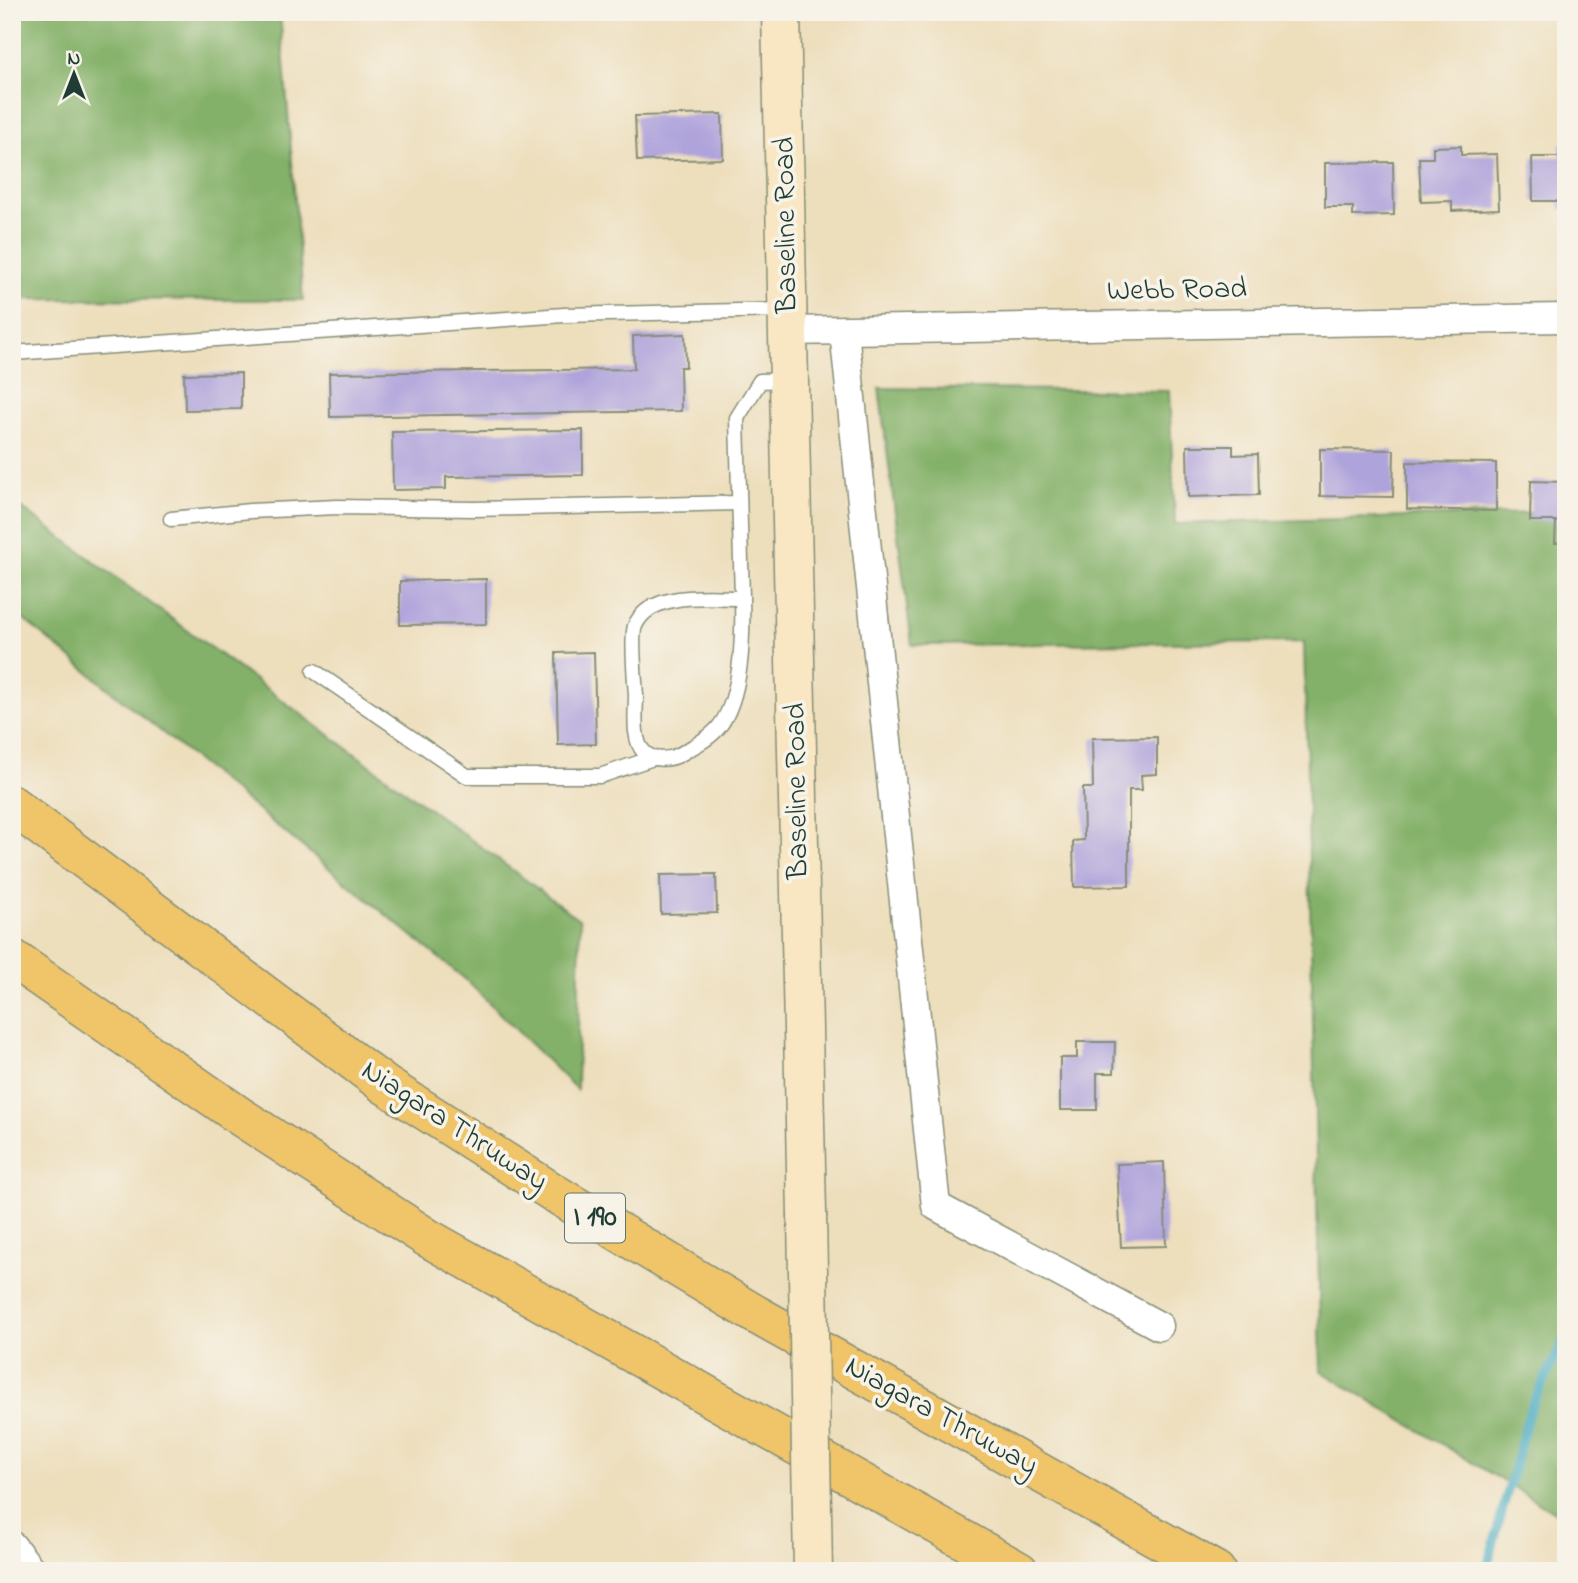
<svg xmlns="http://www.w3.org/2000/svg" width="1578" height="1583" viewBox="0 0 1578 1583" font-family="'Indie Flower',sans-serif">
  <style>
    .forest { fill: #84b169; stroke: #52774e; stroke-width: 2 }
    .lines { fill: none; stroke-linecap: round; stroke-linejoin: round }
    .stream { stroke: #41a9c1; stroke-width: 9 }
    .building { fill: #afa3db }
    .lane-casing { stroke: #868e78; stroke-width: 17 }
    .street-casing { stroke: #868e78; stroke-width: 31 }
    .secondary-casing { stroke: #868e78; stroke-width: 41 }
    .highway-casing { stroke: #868e78; stroke-width: 41 }
    .lane { stroke: #fff; stroke-width: 14 }
    .street { stroke: #fff; stroke-width: 28 }
    .secondary { stroke: #f9e7c3; stroke-width: 38 }
    .highway { stroke: #f0c469; stroke-width: 38 }
    .secondary-bridge-casing { stroke: #868e78; stroke-width: 41; stroke-linecap: butt }
    .secondary-bridge { stroke: #f9e7c3; stroke-width: 38 }
    .labels { text-anchor: middle; dominant-baseline: central; stroke-width: 7; stroke-linejoin: round; paint-order: stroke }
    .shield { fill: #f7f3e8; stroke: #60746a; stroke-width: 2 }
    .shield-label { font-size: 28px; font-weight: bold; fill: #1f3d34 }
    .street-label { font-size: 30px; fill: #1f3d34; stroke: #f7f3e8 }
  </style>
  <rect width="100%" height="100%" fill="#f7f3e8"/>
  <filter id="ink" filterUnits="userSpaceOnUse"><feTurbulence type="fractalNoise" baseFrequency=".0143" numOctaves="2"/><feDisplacementMap in="SourceGraphic" scale="14" xChannelSelector="R" yChannelSelector="G"/><feConvolveMatrix kernelMatrix="1 2 1 2 8 2 1 2 1" color-interpolation-filters="sRGB"/></filter>
  <filter id="wash" filterUnits="userSpaceOnUse"><feTurbulence type="fractalNoise" baseFrequency=".00686" numOctaves="4" result="noise"/><feDisplacementMap in="SourceGraphic" scale="28" xChannelSelector="R" yChannelSelector="G"/><feGaussianBlur stdDeviation="1.57" result="paint"/><feColorMatrix in="noise" values="0 0 0 0 0 0 0 0 0 0 0 0 0 0 0 0 0 1.4 0 .05"/><feComposite in="paint" operator="in"/></filter>
  <g filter="url(#wash)">
    <rect width="100%" height="100%" fill="#eddebc"/>
    <g class="forest">
      <polygon points="12,12 280,12 303,300 12,299"/>
      <polygon points="879,388 1169,391 1175,524 1566,512 1566,1519 1321,1371 1304,642 912,645"/>
      <polygon points="12,501 580,920 577,1090 465,979 12,610"/>
    </g>
    <g class="lines">
      <polyline class="stream" points="1486,1571 1530,1409 1566,1336"/>
    </g>
    <g id="blocks">
      <g class="building">
        <polygon points="722,114 723,159 637,161 635,116"/>
        <polygon points="1560,143 1566,143 1566,209 1559,209 1559,201 1533,201 1532,157 1561,157"/>
        <polygon points="1461,146 1461,155 1497,154 1499,209 1452,211 1452,201 1421,202 1419,158 1433,158 1433,147"/>
        <polygon points="1393,162 1394,215 1353,216 1353,207 1325,207 1325,163"/>
        <polygon points="685,334 686,367 680,367 681,411 330,417 329,373 634,369 633,336"/>
        <polygon points="241,373 241,409 185,410 184,374"/>
        <polygon points="583,430 583,475 446,477 446,489 393,490 392,432"/>
        <polygon points="1187,446 1233,446 1233,455 1258,454 1259,495 1188,497"/>
        <polygon points="1320,449 1394,450 1393,497 1320,496"/>
        <polygon points="1407,462 1496,463 1496,511 1407,509"/>
        <polygon points="1531,481 1566,482 1566,543 1555,543 1556,521 1530,521"/>
        <polygon points="486,579 486,624 400,625 400,581"/>
        <polygon points="594,652 596,744 558,745 556,653"/>
        <polygon points="1157,737 1157,774 1141,775 1142,790 1129,790 1129,886 1074,887 1073,841 1084,840 1083,788 1093,788 1092,738"/>
        <polygon points="716,874 717,913 661,914 660,875"/>
        <polygon points="1077,1042 1115,1042 1114,1073 1097,1073 1097,1110 1060,1110 1060,1058 1077,1058"/>
        <polygon points="1164,1162 1166,1246 1121,1247 1117,1164"/>
      </g>
    </g>
  </g>
  <g filter="url(#ink)">
    <use href="#blocks" fill-opacity="0" stroke="#868e78" stroke-width="2"/>
    <g class="lines">
      <defs>
        <g id="lane">
          <polyline points="12,353 564,315 788,310"/>
          <polyline points="171,519 250,511 337,507 474,509 739,503"/>
          <path d="M742,598C710,598 650,590 635,626C631,635 635,682 636,695C636,711 632,740 644,752C653,761 668,760 679,755C692,747 708,740 718,728C743,698 743,634 742,598L737,418L760,381L786,380"/>
          <polyline points="314,671 467,776 600,776 653,758"/>
        </g>
        <g id="street">
          <polyline points="789,331 1566,318"/>
          <polyline points="844,331 936,1206 1159,1326"/>
          <polyline points="12,1546 32,1571"/>
        </g>
        <polyline id="secondary" points="781,12 807,1214"/>
        <g id="highway">
          <polyline points="12,805 385,1085 554,1193 755,1314 1216,1571"/>
          <polyline points="12,958 241,1117 426,1237 1019,1571"/>
        </g>
      </defs>
      <use href="#lane" class="lane-casing"/>
      <use href="#street" class="street-casing"/>
      <use href="#secondary" class="secondary-casing"/>
      <use href="#highway" class="highway-casing"/>
      <use href="#lane" class="lane"/>
      <use href="#street" class="street"/>
      <use href="#secondary" class="secondary"/>
      <use href="#highway" class="highway"/>
      <defs>
        <polyline id="secondary-bridge" points="807,1214 813,1571"/>
      </defs>
      <use href="#secondary-bridge" class="secondary-bridge-casing"/>
      <use href="#secondary-bridge" class="secondary-bridge"/>
    </g>
  </g>
  <g class="labels">
    <rect class="shield" x="565" y="1193.5" width="60" height="49" rx="5"/>
    <g class="shield-label">
      <text x="595" y="1218">I 190</text>
    </g>
    <g class="street-label">
      <text transform="translate(787 225) rotate(-91)">Baseline Road</text>
      <text transform="translate(1177 291) rotate(-1)">Webb Road</text>
      <text transform="translate(798 791) rotate(-91)">Baseline Road</text>
      <text transform="translate(454 1127) rotate(33)">Niagara Thruway</text>
      <text transform="translate(941 1417) rotate(29)">Niagara Thruway</text>
    </g>
  </g>
  <rect width="1578" height="1583" fill="none" stroke="#f7f3e8" stroke-width="42"/>
  <g transform="translate(74 74)" stroke="#f7f3e8" stroke-width="5" paint-order="stroke">
  <path d="M0-5L12 26L0 18L-12 26Z" fill="#1f3d34"/>
  <text y="-10" font-size="19" font-weight="bold" text-anchor="middle" fill="#1f3d34">N</text>
  </g>
</svg>
